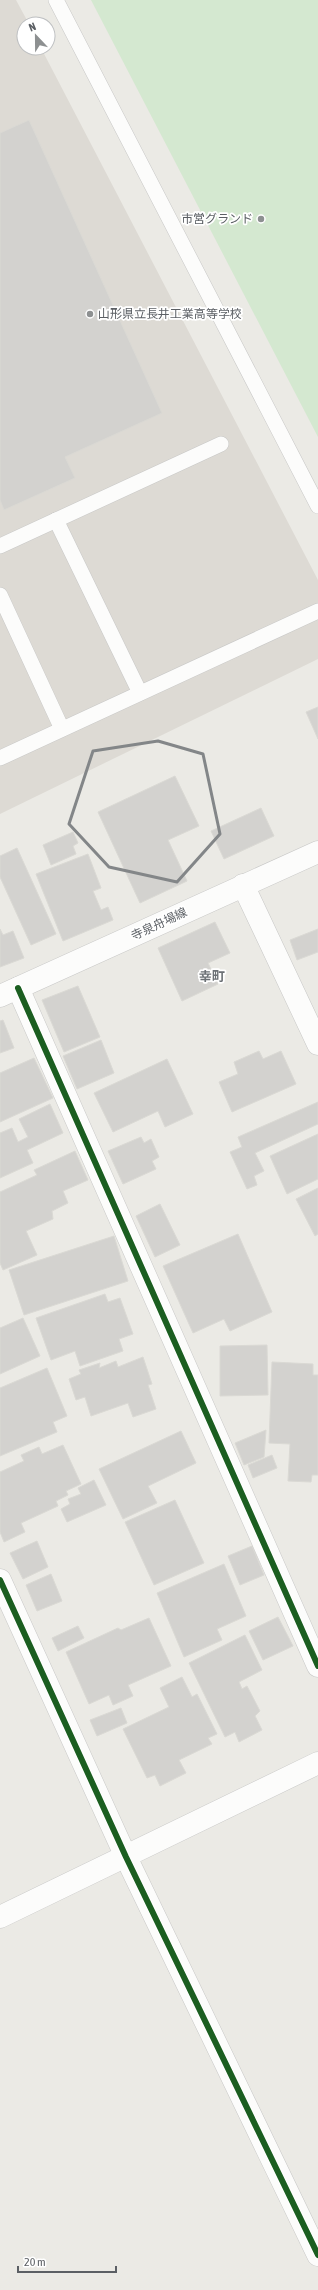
<svg xmlns="http://www.w3.org/2000/svg" width="318" height="2290" viewBox="0 0 318 2290" font-family="'Asap Condensed','Noto Sans JP',sans-serif">
  <style>
    .education { fill: #dddad4 }
    .green { fill: #d4e8d0 }
    .building { fill: #d3d2cf; stroke: #dad9d4 }
    .lines { fill: none; stroke-linecap: round; stroke-linejoin: round }
    .lane-casing { stroke: #c8c8c7; stroke-width: 16 }
    .street-casing { stroke: #c8c8c7; stroke-width: 23 }
    .secondary-casing { stroke: #c7c7c6; stroke-width: 23 }
    .lane { stroke: #fcfcfb; stroke-width: 15 }
    .street { stroke: #fcfcfb; stroke-width: 22 }
    .secondary { stroke: #fcfcfb; stroke-width: 22 }
    .cycleway-casing { stroke: #fff; stroke-width: 8 }
    .cycleway { stroke: #1b5e20; stroke-width: 6 }
    .marked { fill: none; stroke: #838688; stroke-width: 3; stroke-linejoin: round }
    .poi-dot { fill: #8d9091; stroke: #fff; stroke-width: 1.5 }
    .labels { text-anchor: middle; dominant-baseline: central; stroke-width: 3.5; stroke-linejoin: round; paint-order: stroke }
    .poi-label { font-size: 12px; fill: #5b5f64; stroke: #fff; text-anchor: end }
    .street-label { font-size: 12px; fill: #5b5f64; stroke: #fff }
    .neighbourhood-label { font-size: 13px; font-weight: bold; fill: #6c7176; stroke: #fff }
  </style>
  <rect width="100%" height="100%" fill="#ebeae5"/>
  <polygon class="education" points="0,0 16,0 29,24 24,24 24,48 41,48 318,580 318,659 0,814"/>
  <polygon class="green" points="91,0 318,0 318,437"/>
  <g class="building">
    <polygon points="29,120 162,413 65,457 75,478 4,510 0,500 0,133"/>
    <polygon points="318,707 318,739 306,712"/>
    <polygon points="175,776 199,826 168,840 187,881 140,903 98,812"/>
    <polygon points="261,808 274,836 224,859 211,831"/>
    <polygon points="73,832 78,843 73,846 76,854 51,865 43,845"/>
    <polygon points="17,848 56,934 31,945 0,877 0,856"/>
    <polygon points="88,854 101,888 93,891 101,910 108,907 113,920 63,941 36,874"/>
    <polygon points="215,922 230,953 208,963 218,984 182,1001 158,948"/>
    <polygon points="0,929 3,935 13,931 24,958 0,967"/>
    <polygon points="318,929 318,952 297,960 290,940"/>
    <polygon points="78,986 100,1037 64,1052 42,1000"/>
    <polygon points="3,1020 14,1048 0,1053 0,1021"/>
    <polygon points="101,1040 114,1073 77,1089 63,1056"/>
    <polygon points="259,1051 263,1059 281,1051 296,1084 232,1112 219,1082 238,1074 234,1062"/>
    <polygon points="34,1058 53,1098 0,1122 0,1073"/>
    <polygon points="167,1059 193,1114 165,1127 158,1111 113,1132 94,1093"/>
    <polygon points="318,1102 318,1124 255,1153 264,1171 254,1176 257,1185 247,1189 230,1152 242,1147 238,1137"/>
    <polygon points="50,1104 63,1133 27,1150 33,1163 0,1178 0,1133 12,1128 18,1142 28,1137 19,1119"/>
    <polygon points="318,1134 318,1179 287,1194 270,1156"/>
    <polygon points="141,1137 144,1143 151,1139 159,1157 152,1161 156,1169 123,1184 108,1151"/>
    <polygon points="75,1151 88,1180 63,1191 68,1203 52,1211 53,1219 26,1231 37,1255 3,1270 0,1263 0,1192 37,1175 34,1170"/>
    <polygon points="318,1188 318,1234 315,1236 296,1199"/>
    <polygon points="160,1204 180,1245 155,1257 136,1216"/>
    <polygon points="238,1234 272,1312 230,1331 224,1319 193,1333 163,1266"/>
    <polygon points="114,1236 128,1281 24,1315 9,1270"/>
    <polygon points="105,1294 108,1302 120,1298 133,1334 119,1339 123,1351 80,1366 75,1351 51,1360 36,1318"/>
    <polygon points="23,1318 40,1356 0,1374 0,1328"/>
    <polygon points="267,1345 268,1395 220,1396 220,1346"/>
    <polygon points="143,1357 152,1384 148,1385 156,1409 133,1417 128,1403 91,1416 85,1397 76,1400 69,1379 81,1374 79,1370 100,1363 99,1368 116,1361 118,1367"/>
    <polygon points="272,1362 313,1364 313,1375 318,1375 318,1475 312,1475 311,1482 288,1481 290,1444 269,1443"/>
    <polygon points="47,1368 67,1416 53,1422 57,1432 0,1456 0,1388"/>
    <polygon points="266,1430 264,1457 244,1465 235,1443"/>
    <polygon points="181,1431 196,1463 148,1486 157,1503 123,1519 99,1469"/>
    <polygon points="63,1445 81,1484 66,1491 68,1495 56,1501 58,1506 21,1523 25,1532 4,1542 0,1532 0,1472 24,1461 21,1455 39,1447 42,1454"/>
    <polygon points="272,1455 277,1468 253,1478 248,1465"/>
    <polygon points="94,1480 106,1505 67,1522 61,1509 70,1504 68,1499 81,1494 78,1488"/>
    <polygon points="175,1500 204,1563 154,1585 125,1522"/>
    <polygon points="37,1541 48,1567 23,1579 10,1553"/>
    <polygon points="252,1546 264,1575 240,1585 228,1556"/>
    <polygon points="224,1564 246,1616 217,1629 222,1640 184,1657 157,1593"/>
    <polygon points="51,1574 62,1601 37,1611 26,1585"/>
    <polygon points="278,1617 293,1646 263,1660 249,1631"/>
    <polygon points="149,1618 171,1666 128,1685 133,1696 113,1705 109,1695 89,1704 66,1652 118,1628 121,1630"/>
    <polygon points="78,1626 84,1638 58,1651 52,1638"/>
    <polygon points="245,1635 262,1670 239,1682 242,1689 247,1686 260,1711 255,1716 262,1730 239,1742 235,1732 225,1737 189,1663"/>
    <polygon points="182,1677 192,1697 197,1694 217,1734 208,1738 212,1744 179,1760 186,1773 160,1786 155,1775 147,1778 123,1729 169,1707 160,1688"/>
    <polygon points="121,1708 127,1723 97,1736 90,1720"/>
  </g>
  <g class="lines">
    <defs>
      <g id="lane">
        <polyline points="56,0 318,506"/>
        <polyline points="56,520 140,693"/>
        <polyline points="0,546 221,444"/>
        <polyline points="0,595 62,729"/>
        <polyline points="0,758 318,611"/>
      </g>
      <g id="street">
        <polyline points="243,885 318,1044"/>
        <polyline points="18,988 318,1666"/>
        <polyline points="0,1580 126,1857 318,2255"/>
        <polyline points="0,1917 318,1763"/>
      </g>
      <polyline id="secondary" points="0,996 318,852"/>
    </defs>
    <use href="#lane" class="lane-casing"/>
    <use href="#street" class="street-casing"/>
    <use href="#secondary" class="secondary-casing"/>
    <use href="#lane" class="lane"/>
    <use href="#street" class="street"/>
    <use href="#secondary" class="secondary"/>
    <defs>
      <g id="cycleway">
        <polyline points="18,988 318,1666"/>
        <polyline points="0,1580 126,1857 318,2255"/>
      </g>
    </defs>
    <use href="#cycleway" class="cycleway-casing"/>
    <use href="#cycleway" class="cycleway"/>
  </g>
  <path class="marked" d="M158,741L203,754L220,834L177,882L109,867L69,824L93,751Z"/>
  <g class="poi-dot">
    <circle cx="261" cy="219" r="4"/>
    <circle cx="90" cy="314" r="4"/>
  </g>
  <g class="labels">
    <g class="poi-label">
      <text x="253" y="219">市営グランド</text>
      <text x="98" y="314" text-anchor="start">山形県立長井工業高等学校</text>
    </g>
    <g class="street-label">
      <text transform="translate(159 924) rotate(-25)">寺泉舟場線</text>
    </g>
    <g class="neighbourhood-label">
      <text x="212" y="976">幸町</text>
    </g>
  </g>
  <g transform="translate(36 36) rotate(338)"><circle r="19" fill="#ffffff" stroke="#bdbfc1"/>
  <path d="M0-3L7 15L0 10L-7 15Z" fill="#8d9091"/>
  <text y="-6" font-size="11" font-weight="bold" text-anchor="middle" fill="#5b5f64">N</text>
  </g>
  <path d="M18 2266v6h98v-6" fill="none" stroke="#5b5f64" stroke-width="2"/>
  <text x="24" y="2266" font-size="12" fill="#5b5f64" stroke="#ffffff" stroke-width="3" paint-order="stroke">20 m</text>
</svg>
